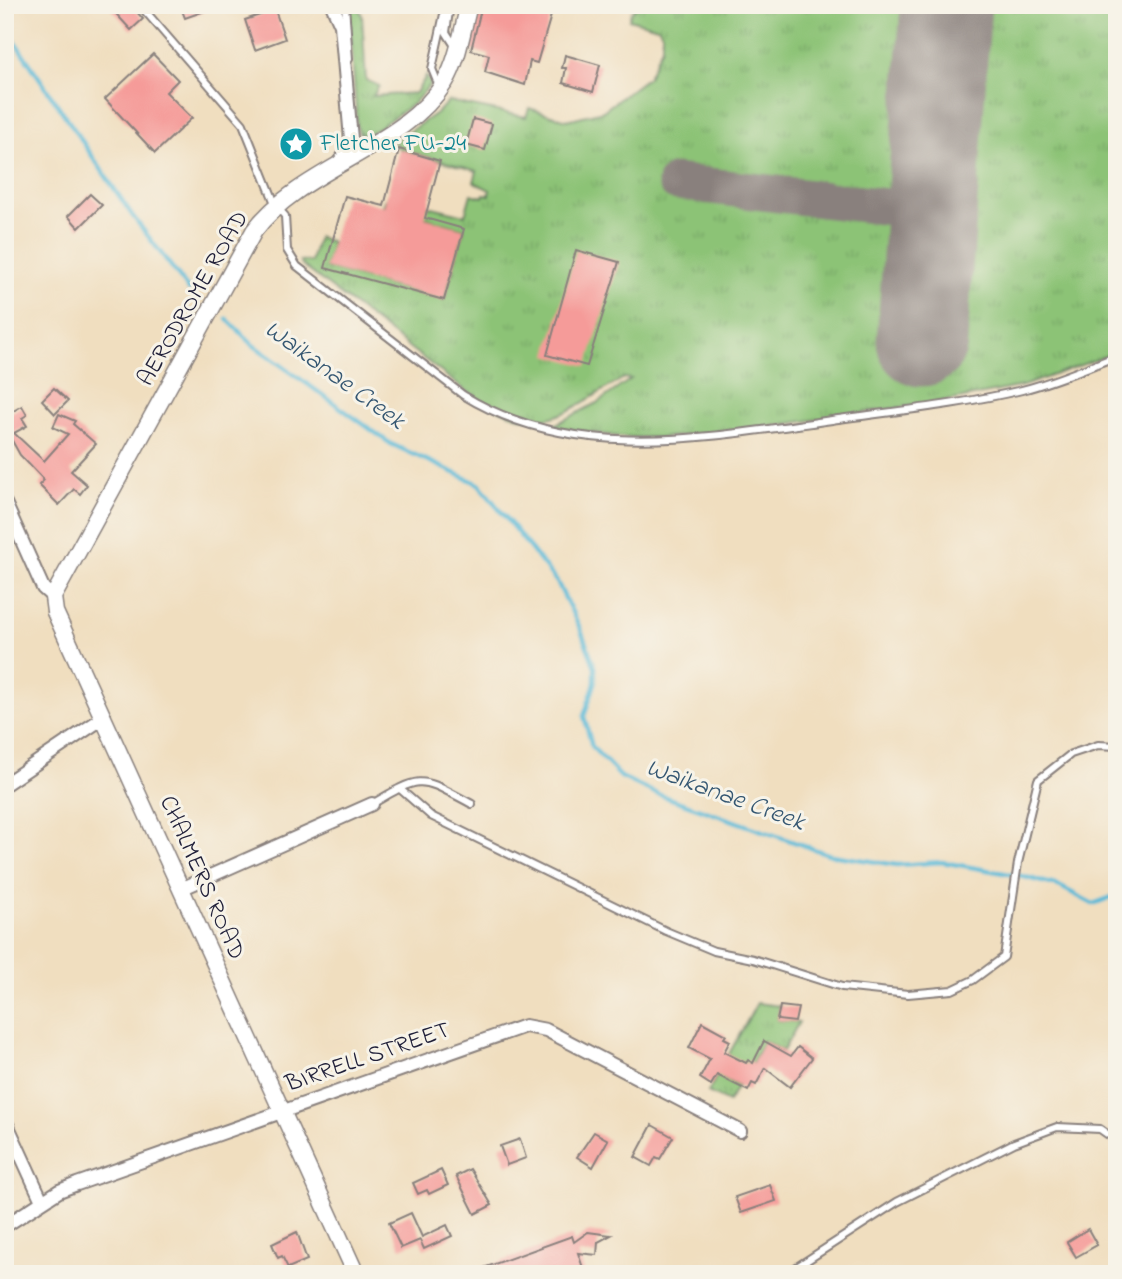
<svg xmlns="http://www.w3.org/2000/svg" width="1122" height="1279" viewBox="0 0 1122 1279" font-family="'Indie Flower',sans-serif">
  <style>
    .grass { fill: url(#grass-tufts); stroke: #577258; stroke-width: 2 }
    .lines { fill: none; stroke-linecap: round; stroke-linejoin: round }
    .stream { stroke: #59b9d7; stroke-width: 4.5 }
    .taxiway { stroke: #89807d; stroke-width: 37 }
    .runway { stroke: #89807d; stroke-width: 91 }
    .building { fill: #f59b99 }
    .service-casing { stroke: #89807d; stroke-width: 10 }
    .minor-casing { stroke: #89807d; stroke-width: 16 }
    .tertiary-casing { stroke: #89807d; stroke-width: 19 }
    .path { stroke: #89807d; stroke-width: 2.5; stroke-dasharray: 5 5; stroke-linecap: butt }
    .service { stroke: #fff; stroke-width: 6 }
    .minor { stroke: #fff; stroke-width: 12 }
    .tertiary { stroke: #fff; stroke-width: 16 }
    .labels { text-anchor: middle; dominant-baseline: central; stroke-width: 6; stroke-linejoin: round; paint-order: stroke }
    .culture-label { font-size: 24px; fill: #0d838f; stroke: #f7f3e8; text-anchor: start }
    .street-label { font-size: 24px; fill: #22223b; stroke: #f7f3e8 }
    .water-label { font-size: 26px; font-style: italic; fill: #355772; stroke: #f7f3e8 }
  </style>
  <defs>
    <pattern id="grass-tufts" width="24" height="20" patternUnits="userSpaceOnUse" patternTransform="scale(1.75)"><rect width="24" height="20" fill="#8cc376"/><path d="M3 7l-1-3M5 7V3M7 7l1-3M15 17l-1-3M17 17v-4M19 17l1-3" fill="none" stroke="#78a767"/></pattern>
  </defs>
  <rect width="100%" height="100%" fill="#f7f3e8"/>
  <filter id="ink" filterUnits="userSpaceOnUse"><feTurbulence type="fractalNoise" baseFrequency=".0143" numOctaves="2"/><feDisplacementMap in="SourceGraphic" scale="14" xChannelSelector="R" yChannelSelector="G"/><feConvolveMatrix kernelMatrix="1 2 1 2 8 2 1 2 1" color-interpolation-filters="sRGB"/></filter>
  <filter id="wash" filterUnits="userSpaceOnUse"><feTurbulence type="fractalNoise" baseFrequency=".00686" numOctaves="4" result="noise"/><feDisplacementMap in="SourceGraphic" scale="28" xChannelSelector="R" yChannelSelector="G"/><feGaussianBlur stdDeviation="1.57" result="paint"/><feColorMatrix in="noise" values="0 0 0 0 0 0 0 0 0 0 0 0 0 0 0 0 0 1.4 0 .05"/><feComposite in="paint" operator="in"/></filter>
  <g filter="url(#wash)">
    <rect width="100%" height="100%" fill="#f0debf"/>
    <g class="grass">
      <polygon points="349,5 357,5 362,15 366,80 379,86 373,96 416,93 426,76 431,84 413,104 366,136 359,133 357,126"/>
      <path d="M639,5H1117V352L1023,386L958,399L778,425L660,438L620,437L552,426L597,403L631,379L624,378C553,419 545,439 467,392L302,265L300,261L311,262L318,237L332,242L326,268L444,300L464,229L383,206L387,196L465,215L471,194L483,197L484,194L489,195L490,190L474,182L477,171L399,149L394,142L439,111L448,101L526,117L529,108L567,120L603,111L648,77L662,47V33L658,27L629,19L631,12Z"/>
      <polygon points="757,1003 780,1006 778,1020 799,1022 783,1051 764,1041 752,1063 744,1067 732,1061 723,1078 738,1086 728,1102 708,1092"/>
    </g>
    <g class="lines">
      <g class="stream">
        <polyline points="5,27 132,215 189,290"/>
        <polyline points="227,319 253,345 391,444 479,484 557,582 580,628 595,667 595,683 584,716 592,747 621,777 657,794 831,855 897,865 942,862 1021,876 1059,886 1093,904 1117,895"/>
      </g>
      <polyline class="taxiway" points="676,182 931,212"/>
      <polyline class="runway" points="922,341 946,5"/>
    </g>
    <g id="blocks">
      <g class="building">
        <polygon points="108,5 131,5 143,19 131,30"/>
        <polygon points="180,5 216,5 216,7 185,18"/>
        <polygon points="482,5 554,5 537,63 530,61 525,85 485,72 489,55 471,50"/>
        <polygon points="275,10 285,39 255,50 245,20"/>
        <polygon points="153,54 178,80 166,92 192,118 155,153 105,99"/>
        <polygon points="565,55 600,65 593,92 563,83 566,68 562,68"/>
        <polygon points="473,119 492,124 485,150 466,145"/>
        <polygon points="399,149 440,161 425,218 464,229 444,300 325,268 345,196 384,206"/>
        <polygon points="90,194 102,205 79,228 68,216"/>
        <polygon points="576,250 619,262 587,366 547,355"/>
        <polygon points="54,388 68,401 55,414 42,400"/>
        <polygon points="22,406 27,415 22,418 27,426 14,433 44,461 68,434 53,427 59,414 75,421 73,424 96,444 71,471 87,485 80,494 74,489 59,505 39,485 44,480 20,455 5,428 5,416"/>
        <polygon points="780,1006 798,1008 795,1022 777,1020"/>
        <polygon points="702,1022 726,1035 724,1038 730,1041 724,1052 746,1063 748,1060 753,1063 764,1041 791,1056 798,1047 812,1058 790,1087 765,1068 756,1085 752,1083 748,1091 717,1075 711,1085 700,1078 710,1059 689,1048"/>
        <polygon points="652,1125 673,1137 660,1159 656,1157 651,1166 635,1157"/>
        <polygon points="594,1132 608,1140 593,1167 577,1157"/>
        <polygon points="520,1139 526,1158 507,1165 500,1146"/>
        <polygon points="470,1169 492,1205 475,1214 456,1176"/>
        <polygon points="441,1170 448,1185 429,1194 427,1190 418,1194 413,1183"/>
        <polygon points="770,1185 776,1201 741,1213 735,1197"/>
        <polygon points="411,1213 422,1237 447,1225 452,1236 424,1249 420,1240 401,1248 389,1223"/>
        <polygon points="1088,1229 1097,1245 1076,1257 1067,1242"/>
        <polygon points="297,1232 307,1260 288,1268 282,1256 278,1258 272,1244"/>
        <polygon points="588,1232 611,1235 598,1242 597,1255 578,1253 585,1274 467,1274 572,1236 574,1242"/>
      </g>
    </g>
  </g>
  <g filter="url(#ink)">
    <use href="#blocks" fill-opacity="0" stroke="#89807d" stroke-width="2"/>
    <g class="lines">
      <defs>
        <g id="service">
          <path d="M140,5L243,124L276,206L285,216L287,250L297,266L463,395C575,464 710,437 832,420C896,411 959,405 1022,390C1054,382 1086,368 1117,356"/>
          <polyline points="345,5 349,59"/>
          <polyline points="450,5 446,32 455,46"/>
          <polyline points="439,86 432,69 446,5"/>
          <polyline points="400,789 431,816 666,931 714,951 753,959 842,987 908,994 952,990 973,980 1004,957 1018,863 1038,780 1071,754 1098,745 1117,746"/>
          <path d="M372,804C424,773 420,777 472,804"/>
          <polyline points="786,1274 897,1202 1014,1143 1057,1127 1100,1129 1117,1141"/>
        </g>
        <g id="minor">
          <polyline points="332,5 341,25 351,139 348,151 339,162"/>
          <polyline points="5,503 43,588 53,597"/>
          <polyline points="5,784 103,718"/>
          <polyline points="181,889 372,804"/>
          <polyline points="5,1120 42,1201"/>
          <polyline points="5,1226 59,1191 77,1184 525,1026 546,1030 740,1131"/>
        </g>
        <path id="tertiary" d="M356,1274L55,612L53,597L254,231C301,167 404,148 445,82C458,61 462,30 469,5"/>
      </defs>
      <use href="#service" class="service-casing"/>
      <use href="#minor" class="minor-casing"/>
      <use href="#tertiary" class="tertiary-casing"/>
      <polyline class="path" points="310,9 310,5"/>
      <use href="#service" class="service"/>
      <use href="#minor" class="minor"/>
      <use href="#tertiary" class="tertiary"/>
    </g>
  </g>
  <defs>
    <symbol id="sight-disc" viewBox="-11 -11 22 22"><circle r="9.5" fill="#0f9aa8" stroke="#f7f3e8"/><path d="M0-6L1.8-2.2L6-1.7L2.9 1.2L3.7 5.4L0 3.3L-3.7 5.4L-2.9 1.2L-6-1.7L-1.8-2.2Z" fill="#fff"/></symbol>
  </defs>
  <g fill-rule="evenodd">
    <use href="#sight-disc" x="277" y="125" width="38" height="38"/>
  </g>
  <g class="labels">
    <g class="culture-label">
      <text x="320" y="144">Fletcher FU-24</text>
    </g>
    <g class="street-label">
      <text transform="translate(194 299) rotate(-60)">AERODROME ROAD</text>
      <text transform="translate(201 878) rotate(66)">CHALMERS ROAD</text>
      <text transform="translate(368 1058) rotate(-19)">BIRRELL STREET</text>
    </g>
    <g class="water-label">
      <text transform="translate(334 376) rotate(36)">Waikanae Creek</text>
      <text transform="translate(725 796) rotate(20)">Waikanae Creek</text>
    </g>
  </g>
  <rect width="1122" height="1279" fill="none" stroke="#f7f3e8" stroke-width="28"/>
</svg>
